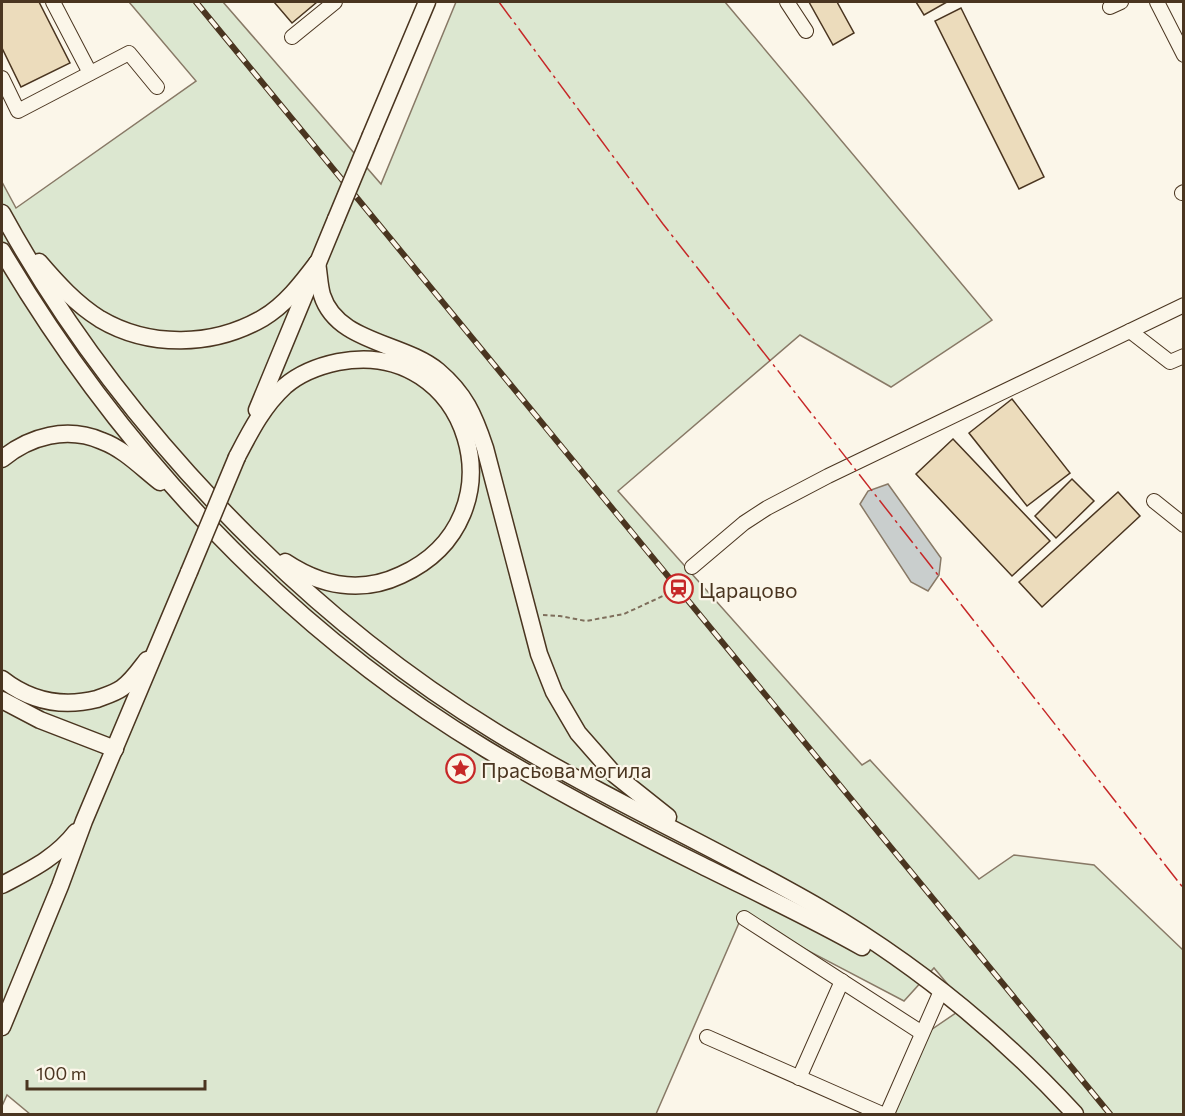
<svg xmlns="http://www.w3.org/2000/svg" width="1185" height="1116" viewBox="0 0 1185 1116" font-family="Commissioner,sans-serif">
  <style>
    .green { fill: #dce7d0; stroke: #887966; stroke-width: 1.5 }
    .water { fill: #c9cecd; stroke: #887966; stroke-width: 1.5 }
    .building { fill: #ecdcbc; stroke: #4a3520; stroke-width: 1.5 }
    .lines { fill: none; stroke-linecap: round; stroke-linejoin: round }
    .minor-casing { stroke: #4a3520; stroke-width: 16 }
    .major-casing { stroke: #4a3520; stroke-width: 19 }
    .path { stroke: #7f6f5c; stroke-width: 2; stroke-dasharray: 4.5 3; stroke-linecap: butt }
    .minor { stroke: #fbf6e9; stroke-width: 14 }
    .major { stroke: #fbf6e9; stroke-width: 16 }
    .rail-casing { stroke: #4a3520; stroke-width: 6 }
    .rail { stroke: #fbf6e9; stroke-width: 4; stroke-dasharray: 11; stroke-linecap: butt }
    .major-bridge-casing { stroke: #4a3520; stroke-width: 19; stroke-linecap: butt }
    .major-bridge { stroke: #fbf6e9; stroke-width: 16 }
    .power { stroke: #c62828; stroke-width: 1.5; stroke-dasharray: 21 4.5 3 4.5; stroke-linecap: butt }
    .labels { text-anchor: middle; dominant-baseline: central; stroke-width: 4.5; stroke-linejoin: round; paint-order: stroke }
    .poi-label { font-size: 21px; fill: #4a3520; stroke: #fbf6e9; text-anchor: start }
  </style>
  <rect width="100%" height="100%" fill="#fbf6e9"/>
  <polygon class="green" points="129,2 223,2 381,184 456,2 725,2 992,320 891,387 800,335 618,491 862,765 870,760 979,879 1014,855 1094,865 1183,950 1183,1114 892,1114 928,1032 966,1006 934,968 904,1001 742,916 656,1114 30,1114 7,1095 2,1106 2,182 16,208 196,81"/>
  <polygon class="water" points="888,484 941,558 939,575 928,591 911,582 860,504 868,491"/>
  <g class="building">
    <polygon points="2,2 39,2 70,63 21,87 2,48"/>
    <polygon points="274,2 317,2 292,23"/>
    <polygon points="809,2 837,2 854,33 833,45"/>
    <polygon points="916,2 947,2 924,15"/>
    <polygon points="961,8 1044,177 1019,189 935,21"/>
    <polygon points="1012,399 1070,473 1027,506 969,433"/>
    <polygon points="953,439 1050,541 1012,576 916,474"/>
    <polygon points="1072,479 1094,501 1056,538 1035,516"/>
    <polygon points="1118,492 1140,516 1042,607 1019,582"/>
  </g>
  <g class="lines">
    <defs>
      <g id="minor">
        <polyline points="53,2 90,73"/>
        <polyline points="787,2 806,31"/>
        <polyline points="1157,2 1184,55"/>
        <polyline points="1110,7 1121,2"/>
        <polyline points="292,37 335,2"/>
        <polyline points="2,78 18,111 129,53 157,87"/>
        <polyline points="1182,193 1184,192"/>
        <polyline points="1130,331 1170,362 1184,356"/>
        <polyline points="1154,501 1184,525"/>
        <polyline points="692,567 744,523 767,508 828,476 1184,305"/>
        <polyline points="744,918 922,1033"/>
        <polyline points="707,1037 882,1114"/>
        <polyline points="799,1078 842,981"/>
        <polyline points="887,1114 941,991"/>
      </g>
      <g id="major">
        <polyline points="371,135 427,2"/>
        <path d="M2,213C113,416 296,610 494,731C599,796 713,846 820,908C914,963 1002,1035 1075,1114"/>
        <path d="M2,251C120,451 286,629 486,749C556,791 628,829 701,865C755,892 809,917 862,947"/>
        <path d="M39,262C57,283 76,304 100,319C149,348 213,347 263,318C285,305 302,283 317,263"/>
        <path d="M317,263C319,273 319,285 322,295C337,343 403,342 438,371C465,394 474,415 485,448L539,654L554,692L578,733L614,774L668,817"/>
        <polyline points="257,410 336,219"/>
        <path d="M237,457C250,432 263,406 285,386C299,374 319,366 338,362C469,336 526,518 401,575C361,594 321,586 285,562"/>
        <path d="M2,459C30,436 67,426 102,441C124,449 142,468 160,482"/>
        <path d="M2,679C30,701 61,708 97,699C105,696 115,693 122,688C132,681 140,669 147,660"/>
        <polyline points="2,700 40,720 115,749"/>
        <path d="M2,885C30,870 56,858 76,832"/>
        <polyline points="2,1027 60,886 84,821 189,572"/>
      </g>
    </defs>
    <use href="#minor" class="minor-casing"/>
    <use href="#major" class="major-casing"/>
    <polyline class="path" points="543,615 560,616 586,621 624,614 678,589 686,577"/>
    <use href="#minor" class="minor"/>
    <use href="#major" class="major"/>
    <defs>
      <polyline id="rail" points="196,2 1110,1114"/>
    </defs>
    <use href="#rail" class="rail-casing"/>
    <use href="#rail" class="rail"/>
    <defs>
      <g id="major-bridge">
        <polyline points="336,219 371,135"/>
        <polyline points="189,572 237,457"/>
      </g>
    </defs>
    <use href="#major-bridge" class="major-bridge-casing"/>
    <use href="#major-bridge" class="major-bridge"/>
    <polyline class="power" points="499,2 663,224 1184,889"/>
  </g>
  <defs>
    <symbol id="station-ring" viewBox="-11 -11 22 22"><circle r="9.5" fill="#fbf6e9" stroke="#c62828" stroke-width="1.5"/><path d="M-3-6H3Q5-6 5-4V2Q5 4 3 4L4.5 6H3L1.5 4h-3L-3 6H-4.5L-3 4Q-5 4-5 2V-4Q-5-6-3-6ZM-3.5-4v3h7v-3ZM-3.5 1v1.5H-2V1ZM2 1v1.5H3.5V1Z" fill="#c62828"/></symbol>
    <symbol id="sight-ring" viewBox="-11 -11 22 22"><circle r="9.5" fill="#fbf6e9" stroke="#c62828" stroke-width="1.5"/><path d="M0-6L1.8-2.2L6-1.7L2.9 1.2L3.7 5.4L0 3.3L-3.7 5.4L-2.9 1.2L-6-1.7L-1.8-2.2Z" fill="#c62828"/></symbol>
  </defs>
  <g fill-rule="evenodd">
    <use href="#station-ring" x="662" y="572" width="33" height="33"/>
    <use href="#sight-ring" x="444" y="752" width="33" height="33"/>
  </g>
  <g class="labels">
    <g class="poi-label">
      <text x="699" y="589">Царацово</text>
      <text x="481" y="769">Прасьова могила</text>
    </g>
  </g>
  <rect width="1185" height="1116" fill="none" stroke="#4a3520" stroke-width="6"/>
  <path d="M27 1080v9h178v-9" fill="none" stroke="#4a3520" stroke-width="3"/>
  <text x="36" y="1080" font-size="18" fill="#4a3520" stroke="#fbf6e9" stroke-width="4.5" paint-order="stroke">100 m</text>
</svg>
